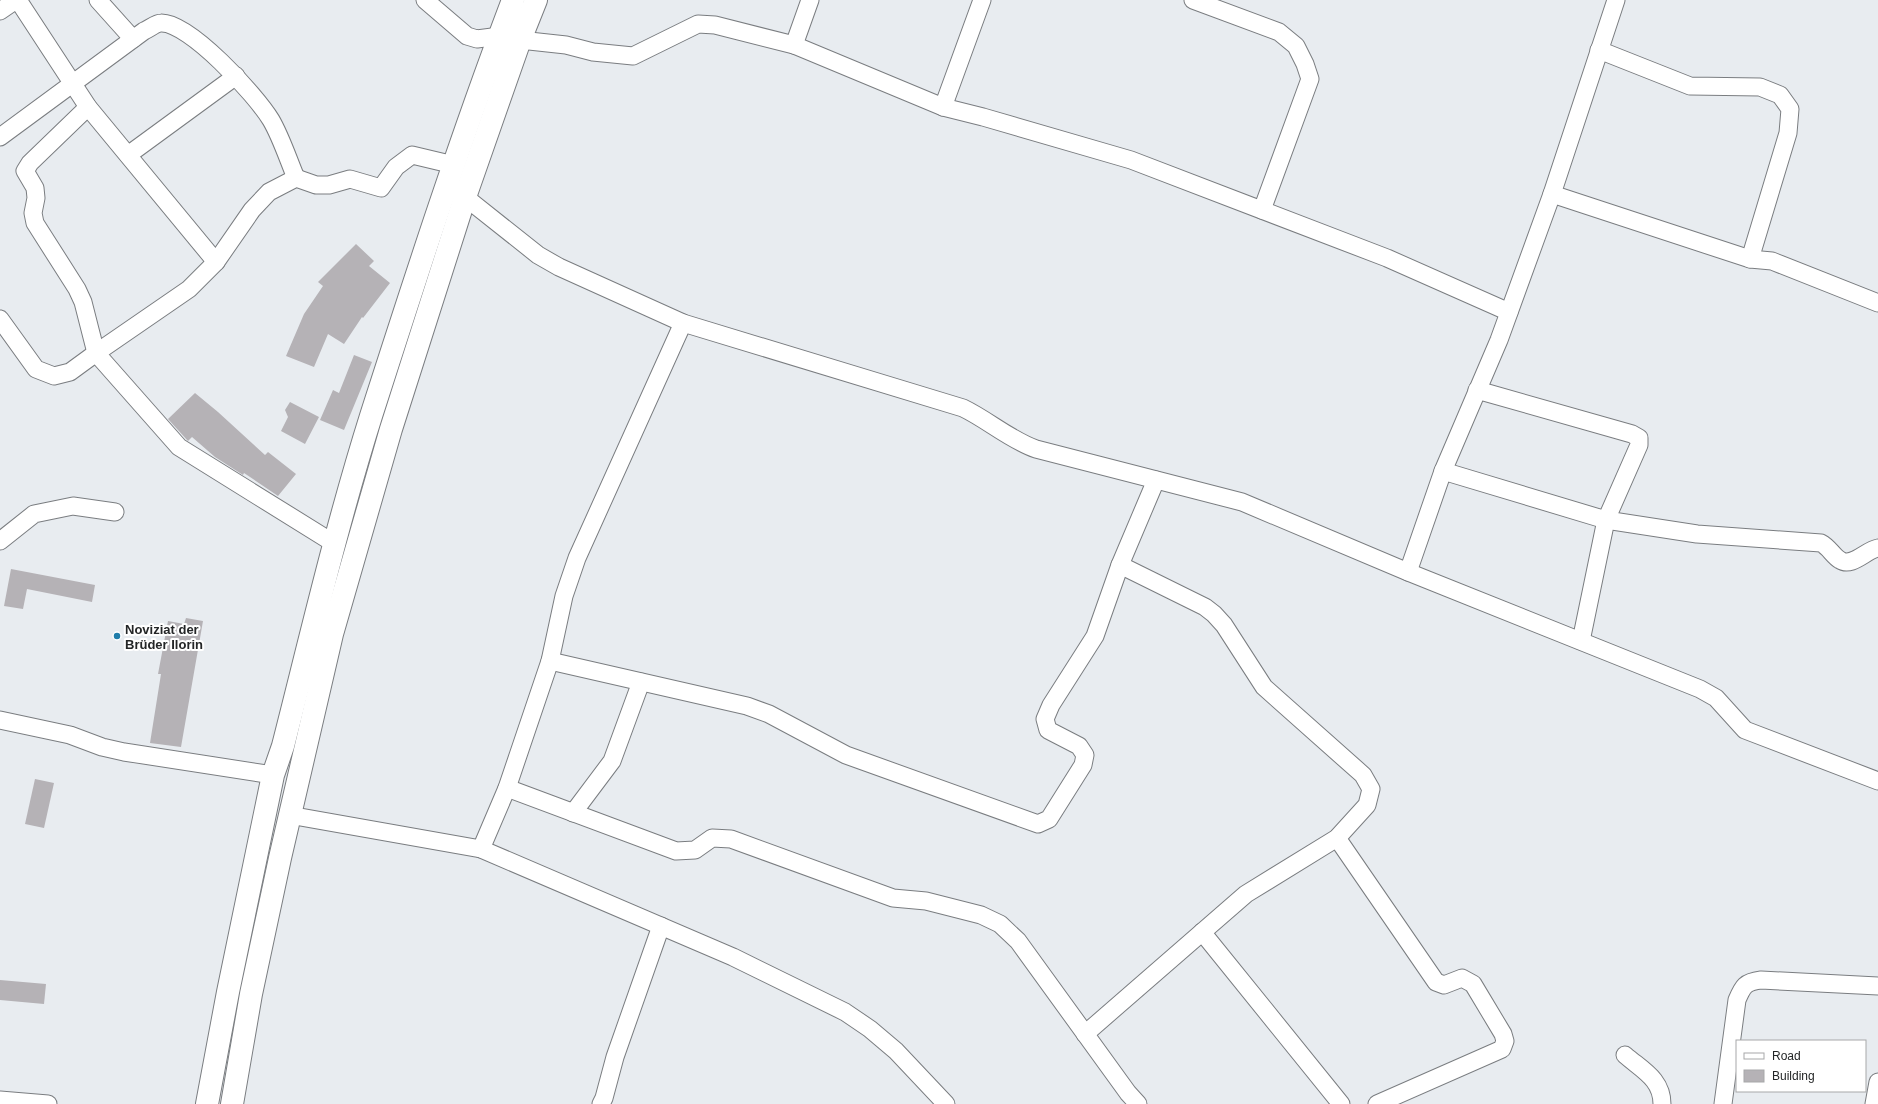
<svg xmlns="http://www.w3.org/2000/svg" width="1878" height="1104" viewBox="0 0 1878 1104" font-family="Arial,sans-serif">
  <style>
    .building { fill: #b5b2b6 }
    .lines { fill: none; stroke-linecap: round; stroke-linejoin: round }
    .street-casing { stroke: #7a7d80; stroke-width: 19 }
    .highway-casing { stroke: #7a7d80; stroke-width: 24 }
    .street { stroke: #fff; stroke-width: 17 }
    .highway { stroke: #fff; stroke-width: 22 }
    .poi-dot { fill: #1f7daa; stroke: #fff; stroke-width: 1.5 }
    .labels { text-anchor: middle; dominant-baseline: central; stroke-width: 4; stroke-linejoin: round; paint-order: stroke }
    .poi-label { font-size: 13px; font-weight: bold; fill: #242627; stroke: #fff; text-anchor: start }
  </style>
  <rect width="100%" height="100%" fill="#e8ecf0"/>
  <g class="building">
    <polygon points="356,244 374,261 369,266 390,283 363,318 362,317 344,344 328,334 314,367 286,356 304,314 323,286 318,282"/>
    <polygon points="354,355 372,362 344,430 320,420 333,390 339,393"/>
    <polygon points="195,393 218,412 265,455 268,452 296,474 278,496 244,473 243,475 215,457 192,437 188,441 168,419"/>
    <polygon points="290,402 319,417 305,444 281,431 288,417 285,410"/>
    <polygon points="11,569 95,585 92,602 27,589 23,609 4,606"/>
    <polygon points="186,618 203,621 181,747 150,743 161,674 158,674 168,621 184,624"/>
    <polygon points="35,779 54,783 44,828 25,824"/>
    <polygon points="0,980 46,984 44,1004 0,1000"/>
  </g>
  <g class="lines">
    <defs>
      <g id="street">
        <polyline points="18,0 88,107 216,262"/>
        <polyline points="98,0 133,39"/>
        <polyline points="425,0 467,36 477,39 500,36"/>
        <polyline points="1193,0 1279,32 1296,46 1305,64 1310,79 1262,210"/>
        <polyline points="0,11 16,0"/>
        <polyline points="520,40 566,45 593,52 633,56 698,24 715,25 794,45 943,107 983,117 1131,160 1387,258 1509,312"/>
        <polyline points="794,45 810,0"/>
        <polyline points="1599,50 1690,86 1760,87 1780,95 1790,109 1788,133 1750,259"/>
        <polyline points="88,107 30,163 25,171 35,188 36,198 33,213 35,223 77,289 83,302 96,353 179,447 335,544"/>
        <polyline points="943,107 982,0"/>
        <path d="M0,137L144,31C149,29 156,23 161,23C189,22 256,95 271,120C281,137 288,159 296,178"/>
        <polyline points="128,155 236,76"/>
        <polyline points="1552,194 1750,259 1772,261 1878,303"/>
        <path d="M465,197L538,255L559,267L683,323L963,408C988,420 1010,440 1036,449L1242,502L1408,572L1700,689L1716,698L1745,730L1878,781"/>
        <polyline points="0,319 36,369 54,376 70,372 96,353 189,289 216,262 252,210 269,192 296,178 316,185 329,185 350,179 381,188 396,167 412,155 454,165"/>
        <polyline points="1477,390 1632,434 1639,438 1639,445 1606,520 1581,641"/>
        <path d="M1443,471L1606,520L1697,534L1821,543C1829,547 1833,556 1840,560C1852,568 1866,550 1878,548"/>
        <polyline points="0,541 34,514 73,506 115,512"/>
        <polyline points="1408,572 1443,471 1499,340 1552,194 1616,0"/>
        <polyline points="550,661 747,706 769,714 846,755 1038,824 1049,819 1083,765 1085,755 1079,746 1048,730 1045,719 1051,705 1095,636 1120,565 1156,480"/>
        <polyline points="0,720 70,735 102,747 124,752 273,775"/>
        <polyline points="507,788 676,851 695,850 712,838 731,839 893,898 926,901 981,915 1000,924 1018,941 1128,1093 1138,1104"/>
        <polyline points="573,813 612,761 641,682"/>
        <polyline points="289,815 481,849 733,957 845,1012 870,1029 896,1051 946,1104"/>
        <polyline points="1337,838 1436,982 1444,985 1462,978 1473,984 1503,1034 1505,1041 1502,1049 1377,1104"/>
        <polyline points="481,849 507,788 550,661 564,596 577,558 683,323"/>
        <polyline points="1202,932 1341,1104"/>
        <polyline points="1085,1034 1246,894 1337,838 1367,805 1371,789 1363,775 1264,687 1224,625 1214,614 1205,607 1120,565"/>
        <path d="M1625,1055C1642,1070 1662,1079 1662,1104"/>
        <polyline points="0,1100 48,1104"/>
        <polyline points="601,1104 604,1098 615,1057 661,926"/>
        <path d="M1723,1104L1737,1000C1743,986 1745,982 1761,980L1878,986"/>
        <polyline points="1874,1104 1878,1082"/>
      </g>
      <g id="highway">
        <path d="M207,1104L228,992L273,775L283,746C311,636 337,524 371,416C416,276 461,137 513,0"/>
        <polyline points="232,1104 251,994 280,858 332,634 391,429 465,197 520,40 536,0"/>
      </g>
    </defs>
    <use href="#street" class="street-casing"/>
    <use href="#highway" class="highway-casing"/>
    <use href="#street" class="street"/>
    <use href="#highway" class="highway"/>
  </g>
  <circle class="poi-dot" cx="117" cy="636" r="4"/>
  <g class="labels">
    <g class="poi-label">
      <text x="125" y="629">Noviziat der<tspan x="125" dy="15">Brüder Ilorin</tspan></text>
    </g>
  </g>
  <rect x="1736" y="1040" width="130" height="52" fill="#ffffff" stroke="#a7a8a9"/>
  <rect x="1744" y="1053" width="20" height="6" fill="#ffffff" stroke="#a7a8a9"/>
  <text x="1772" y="1060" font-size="12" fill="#242627">Road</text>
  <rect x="1744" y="1070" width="20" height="12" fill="#b5b2b6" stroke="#a7a8a9"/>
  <text x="1772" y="1080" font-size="12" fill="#242627">Building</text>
</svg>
